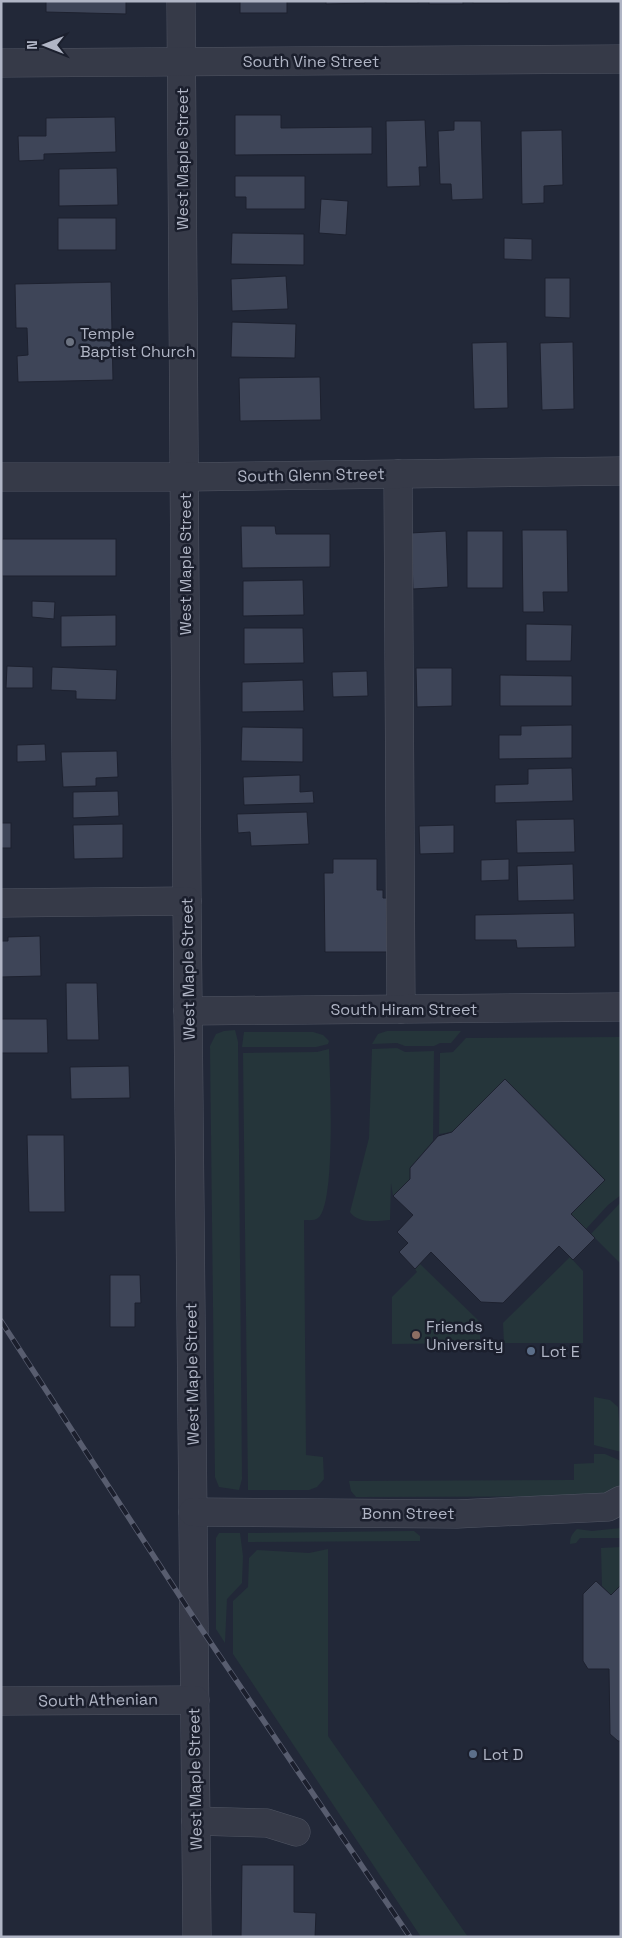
<svg xmlns="http://www.w3.org/2000/svg" width="622" height="1938" viewBox="0 0 622 1938" font-family="'Space Grotesk',sans-serif">
  <style>
    .green { fill: #25353a }
    .building { fill: #3e4558; stroke: #1d212f }
    .lines { fill: none; stroke-linecap: round; stroke-linejoin: round }
    .minor-casing { stroke: #505563; stroke-width: 29 }
    .minor { stroke: #363a48; stroke-width: 28 }
    .rail-casing { stroke: #585d6f; stroke-width: 5.5 }
    .rail { stroke: #1b1f2d; stroke-width: 4; stroke-dasharray: 11; stroke-linecap: butt }
    .worship-dot { fill: #6b7280; stroke: #1b1f2d; stroke-width: 2 }
    .education-dot { fill: #8d6e63; stroke: #1b1f2d; stroke-width: 2 }
    .service-dot { fill: #5c6f8a; stroke: #1b1f2d; stroke-width: 2 }
    .labels { text-anchor: middle; dominant-baseline: central; stroke-width: 5; stroke-linejoin: round; paint-order: stroke }
    .street-label { font-size: 16px; fill: #b0b5c5; stroke: #1b1f2d }
    .poi-label { font-size: 16px; fill: #b0b5c5; stroke: #1b1f2d; text-anchor: start }
  </style>
  <rect width="100%" height="100%" fill="#222838"/>
  <g class="green">
    <polygon points="235,1030 238,1042 242,1479 239,1490 219,1487 215,1477 210,1046 216,1034 224,1031"/>
    <polygon points="387,1031 461,1031 451,1043 440,1043 434,1046 405,1046 397,1043 372,1044 378,1034"/>
    <polygon points="244,1032 313,1032 323,1035 329,1041 328,1044 316,1047 242,1047"/>
    <polygon points="621,1037 621,1195 608,1205 586,1229 571,1214 605,1180 505,1080 452,1132 439,1134 440,1053 453,1052 466,1038"/>
    <path d="M397,1048L405,1052L434,1051L433,1141L410,1168V1179L393,1196L391,1183L390,1220C377,1221 358,1224 350,1212L369,1138L372,1049Z"/>
    <path d="M329,1049C330,1075 336,1205 318,1218C315,1221 308,1220 304,1220L306,1455L323,1457L324,1479L317,1487L309,1490H248L243,1053L317,1052Z"/>
    <polygon points="621,1202 621,1264 591,1234"/>
    <polygon points="570,1257 583,1271 583,1343 504,1343 503,1323"/>
    <polygon points="420,1264 480,1322 480,1343 392,1344 392,1297 417,1272 415,1269"/>
    <polygon points="594,1397 610,1400 618,1407 621,1452 594,1445"/>
    <polygon points="594,1454 605,1454 621,1461 621,1487 609,1496 356,1497 351,1491 349,1481 574,1480 574,1464 594,1463"/>
    <path d="M621,1528V1538H580L576,1543L570,1544C570,1537 572,1534 577,1529L592,1531Z"/>
    <polygon points="410,1531 414,1531 420,1536 420,1541 248,1542 248,1533"/>
    <polygon points="219,1533 240,1533 243,1556 242,1583 227,1599 225,1643 216,1629 216,1538"/>
    <polygon points="621,1547 621,1585 611,1595 602,1586 601,1548"/>
    <polygon points="328,1549 328,1736 468,1937 421,1937 233,1654 233,1601 248,1587 249,1558 257,1550 309,1553"/>
  </g>
  <g class="building">
    <polygon points="46,1 126,1 126,14 46,12"/>
    <rect x="240" y="1" width="47" height="12"/>
    <polygon points="326,1 365,1 365,3 326,4"/>
    <rect x="386" y="1" width="32" height="2"/>
    <rect x="429" y="1" width="34" height="3"/>
    <rect x="473" y="1" width="36" height="2"/>
    <polygon points="235,115 281,115 281,128 372,127 372,154 235,155"/>
    <polygon points="115,117 116,152 44,154 44,160 19,161 18,136 46,136 46,118"/>
    <polygon points="425,120 427,167 419,167 420,186 387,187 386,121"/>
    <polygon points="454,121 481,121 483,199 452,200 451,184 440,184 438,131 454,130"/>
    <polygon points="562,130 563,185 544,186 544,203 522,204 521,131"/>
    <polygon points="117,168 118,205 59,206 59,169"/>
    <polygon points="235,176 305,176 305,209 246,209 246,197 235,197"/>
    <polygon points="321,199 348,201 346,235 319,233"/>
    <rect x="58" y="218" width="58" height="32"/>
    <polygon points="232,233 304,234 304,265 231,264"/>
    <polygon points="504,238 532,239 532,260 504,259"/>
    <polygon points="286,276 288,309 232,311 231,279"/>
    <polygon points="545,278 570,278 570,318 545,317"/>
    <polygon points="111,282 113,380 18,382 17,356 28,355 27,328 16,328 15,284"/>
    <polygon points="232,322 296,324 295,358 231,357"/>
    <polygon points="507,342 508,408 474,409 472,343"/>
    <polygon points="573,342 574,409 542,410 540,343"/>
    <polygon points="320,377 321,420 240,421 239,378"/>
    <polygon points="241,526 275,526 276,534 330,534 330,567 242,568"/>
    <polygon points="522,530 567,530 568,592 543,592 544,612 523,612"/>
    <polygon points="446,531 448,587 413,589 411,533"/>
    <rect x="467" y="531" width="36" height="57"/>
    <rect x="2" y="539" width="114" height="37"/>
    <polygon points="303,580 304,615 243,616 243,581"/>
    <polygon points="32,601 55,602 54,619 32,617"/>
    <polygon points="116,615 116,646 61,647 61,616"/>
    <polygon points="526,624 572,625 571,661 526,661"/>
    <polygon points="244,628 303,628 304,663 244,664"/>
    <polygon points="7,666 33,667 33,688 6,688"/>
    <polygon points="52,667 117,670 116,700 76,699 76,691 51,690"/>
    <polygon points="416,668 452,668 452,706 417,707"/>
    <polygon points="367,671 368,696 333,697 332,672"/>
    <polygon points="500,675 572,676 572,706 500,706"/>
    <polygon points="303,680 304,711 242,712 242,682"/>
    <polygon points="572,725 572,758 499,759 499,735 521,735 521,726"/>
    <polygon points="242,727 303,728 303,762 241,761"/>
    <polygon points="45,744 46,761 17,762 17,745"/>
    <polygon points="117,751 118,777 96,778 96,786 63,787 61,752"/>
    <polygon points="572,768 573,801 495,803 495,785 528,784 528,769"/>
    <polygon points="300,775 300,792 313,791 314,803 244,805 243,777"/>
    <polygon points="118,791 119,816 73,818 73,792"/>
    <polygon points="307,812 309,844 251,846 250,832 238,833 237,814"/>
    <polygon points="574,819 575,852 517,853 516,820"/>
    <rect x="1" y="823" width="10" height="25"/>
    <polygon points="123,824 123,858 74,859 73,825"/>
    <polygon points="454,825 454,853 420,854 419,826"/>
    <polygon points="333,859 377,859 377,890 383,890 383,898 390,898 390,952 325,952 324,873 333,873"/>
    <polygon points="509,859 509,880 481,881 481,860"/>
    <polygon points="573,864 574,900 518,901 517,866"/>
    <polygon points="574,913 575,947 517,948 516,940 475,940 475,915"/>
    <polygon points="40,936 41,976 1,977 1,941 8,941 8,937"/>
    <polygon points="66,983 97,983 99,1040 67,1040"/>
    <polygon points="1,1019 47,1019 48,1053 1,1053"/>
    <polygon points="129,1066 130,1098 71,1099 70,1067"/>
    <polygon points="505,1079 605,1180 571,1214 595,1238 573,1260 559,1246 503,1303 481,1302 431,1252 415,1269 399,1252 408,1243 397,1232 413,1215 393,1196 410,1179 410,1168 438,1136 452,1132"/>
    <polygon points="27,1135 64,1135 65,1212 29,1212"/>
    <polygon points="110,1275 140,1275 141,1303 135,1303 135,1327 110,1327"/>
    <polygon points="596,1581 611,1595 621,1585 621,1741 618,1741 610,1734 609,1669 588,1669 583,1661 583,1594"/>
    <polygon points="242,1865 294,1865 294,1912 316,1913 315,1937 241,1937"/>
  </g>
  <g class="lines">
    <defs>
      <g id="minor">
        <polyline points="181,1 187,901 197,1937"/>
        <polyline points="1,63 621,59"/>
        <polyline points="398,474 401,1009"/>
        <polyline points="1,477 185,477 621,471"/>
        <polyline points="1,903 187,901"/>
        <polyline points="188,1011 621,1007"/>
        <polyline points="193,1512 457,1514 608,1507 621,1500"/>
        <polyline points="1,1701 195,1700"/>
        <polyline points="196,1821 267,1823 296,1832"/>
      </g>
    </defs>
    <use href="#minor" class="minor-casing"/>
    <use href="#minor" class="minor"/>
    <defs>
      <polyline id="rail" points="1,1321 194,1618 410,1937"/>
    </defs>
    <use href="#rail" class="rail-casing"/>
    <use href="#rail" class="rail"/>
  </g>
  <circle class="worship-dot" cx="70" cy="342" r="5"/>
  <circle class="education-dot" cx="416" cy="1335" r="5"/>
  <g class="service-dot">
    <circle cx="531" cy="1351" r="5"/>
    <circle cx="473" cy="1754" r="5"/>
  </g>
  <g class="labels">
    <g class="street-label">
      <text x="311" y="61">South Vine Street</text>
      <text transform="translate(182 159) rotate(-90)">West Maple Street</text>
      <text transform="translate(311 475) rotate(-1)">South Glenn Street</text>
      <text transform="translate(185 564) rotate(-90)">West Maple Street</text>
      <text transform="translate(188 969) rotate(-91)">West Maple Street</text>
      <text x="404" y="1009">South Hiram Street</text>
      <text transform="translate(192 1374) rotate(-91)">West Maple Street</text>
      <text x="408" y="1513">Bonn Street</text>
      <text transform="translate(98 1700) rotate(-1)">South Athenian</text>
      <text transform="translate(195 1779) rotate(-91)">West Maple Street</text>
    </g>
    <g class="poi-label">
      <text x="80" y="333">Temple<tspan x="80" dy="18">Baptist Church</tspan></text>
      <text x="426" y="1326">Friends<tspan x="426" dy="18">University</tspan></text>
      <text x="541" y="1351">Lot E</text>
      <text x="483" y="1754">Lot D</text>
    </g>
  </g>
  <rect width="622" height="1938" fill="none" stroke="#b0b5c5" stroke-width="5"/>
  <g transform="translate(45 45) rotate(270)" stroke="#1b1f2d" stroke-width="4" paint-order="stroke">
  <path d="M0-4L9 19L0 12L-9 19Z" fill="#b0b5c5"/>
  <text y="-8" font-size="14" font-weight="bold" text-anchor="middle" fill="#b0b5c5">N</text>
  </g>
</svg>
